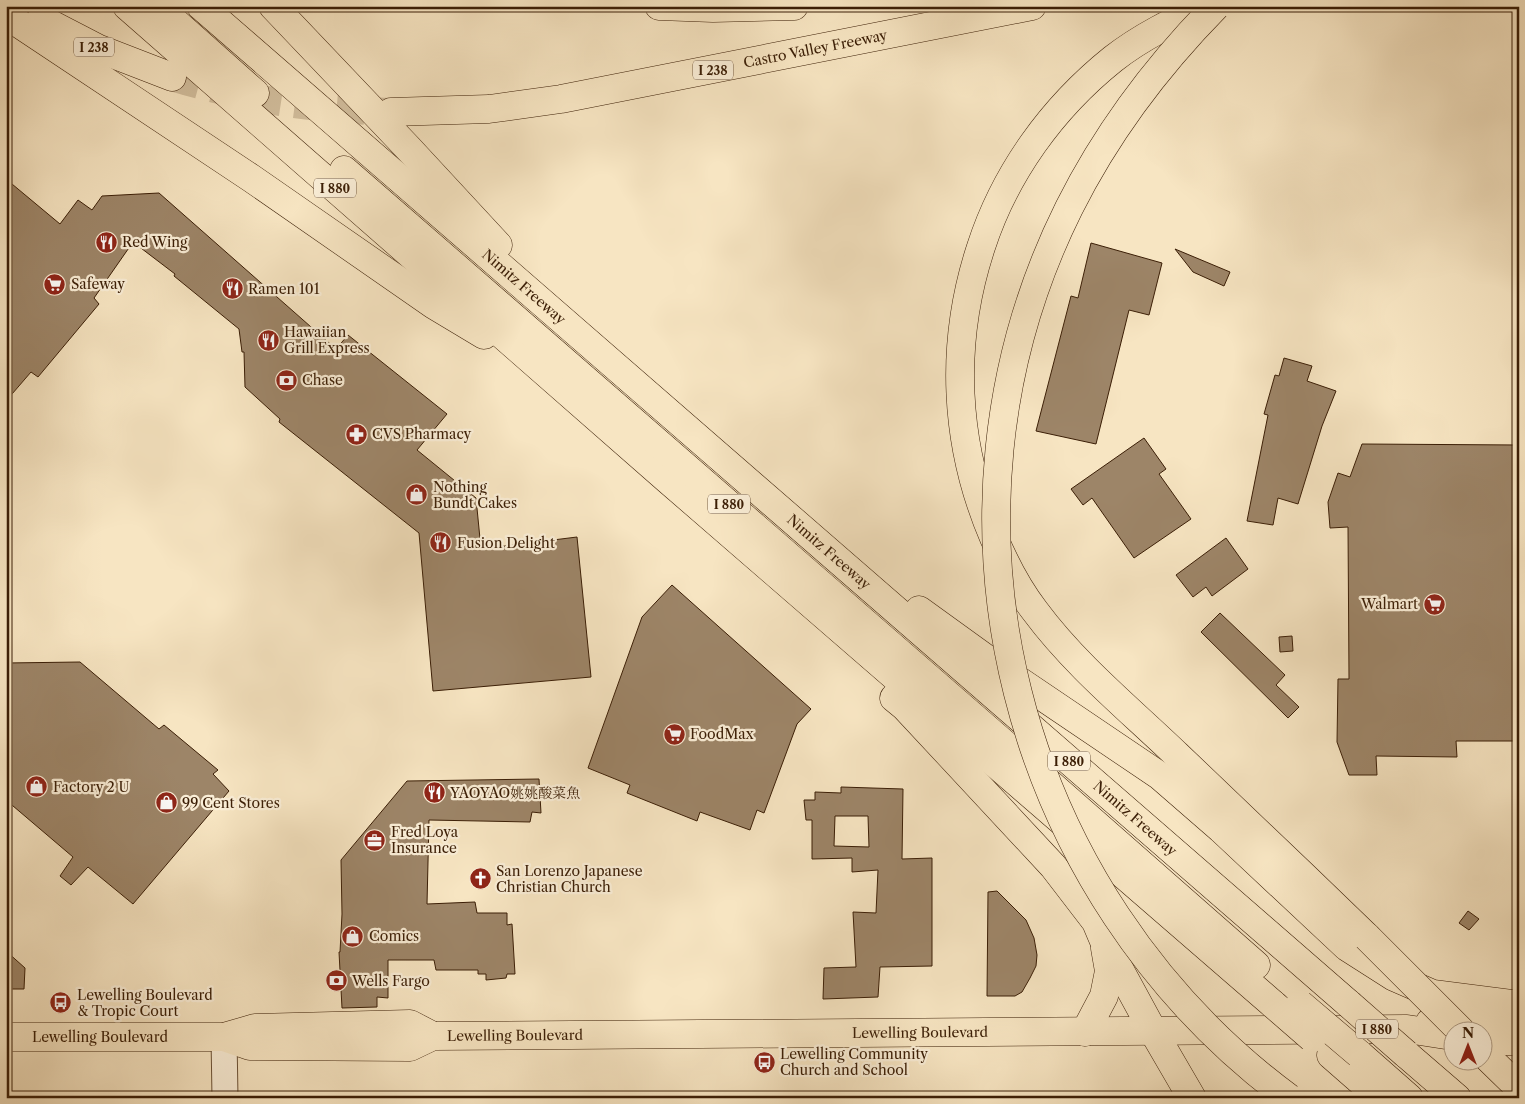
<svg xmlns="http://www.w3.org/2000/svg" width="1525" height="1104" viewBox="0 0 1525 1104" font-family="'Libre Caslon Text','Noto Serif SC',serif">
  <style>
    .building { fill: #9d8568; stroke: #3b1e06; fill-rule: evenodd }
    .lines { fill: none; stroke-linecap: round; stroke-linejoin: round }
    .highway-tunnel { stroke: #d1bd9c; stroke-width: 28; stroke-dasharray: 28 14; stroke-linecap: butt }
    .minor-casing { stroke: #6a5035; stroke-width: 27 }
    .major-casing { stroke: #3b1e06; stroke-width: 29 }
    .highway-casing { stroke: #3b1e06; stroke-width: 29 }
    .minor { stroke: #faeed7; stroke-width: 25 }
    .major { stroke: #f7e5c2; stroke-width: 28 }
    .highway { stroke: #f7e5c2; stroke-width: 28 }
    .highway-bridge-casing { stroke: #3b1e06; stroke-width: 29; stroke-linecap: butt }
    .highway-bridge { stroke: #f7e5c2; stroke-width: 28 }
    .labels { text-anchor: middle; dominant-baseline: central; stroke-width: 4.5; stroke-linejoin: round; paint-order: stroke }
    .shield { fill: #faeed7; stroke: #745c45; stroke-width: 1 }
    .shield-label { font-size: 12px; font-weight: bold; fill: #3b1e06 }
    .street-label { font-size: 14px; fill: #3b1e06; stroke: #faeed7 }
    .poi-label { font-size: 14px; fill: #3b1e06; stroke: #faeed7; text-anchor: start }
  </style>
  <rect width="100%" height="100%" fill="#f7e5c2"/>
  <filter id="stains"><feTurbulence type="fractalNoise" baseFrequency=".004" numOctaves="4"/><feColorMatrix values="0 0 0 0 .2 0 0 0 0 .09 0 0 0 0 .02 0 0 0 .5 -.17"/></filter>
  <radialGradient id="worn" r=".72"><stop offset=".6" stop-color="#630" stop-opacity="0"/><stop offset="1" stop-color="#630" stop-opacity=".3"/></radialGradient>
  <g class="building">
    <polygon points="6,179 60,224 78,200 92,210 102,196 159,193 336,349 348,335 447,414 417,450 476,498 481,549 577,537 591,677 433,691 419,533 279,422 280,419 245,387 244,352 242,352 239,329 174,276 175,274 133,242 94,298 99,304 38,377 31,372 6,401"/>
    <polygon points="1091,243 1162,263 1149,315 1129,310 1096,444 1036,431 1071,296 1078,298"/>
    <polygon points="1175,249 1230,272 1224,286 1193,272"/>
    <polygon points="1284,358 1312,366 1307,381 1336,391 1322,426 1298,504 1278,498 1273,525 1247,521 1268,415 1264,414 1275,375 1279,376"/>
    <polygon points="1144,438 1166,469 1159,474 1191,519 1134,558 1092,498 1083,505 1071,489"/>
    <polygon points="1362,444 1519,445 1519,741 1456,741 1457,757 1376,756 1377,775 1349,775 1337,742 1338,679 1349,679 1348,527 1330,528 1328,502 1338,473 1350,477"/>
    <polygon points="1226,538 1248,569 1212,596 1206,587 1193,597 1176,575"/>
    <polygon points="672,585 811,709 797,724 764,813 757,810 750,830 700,812 697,821 627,793 630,785 588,768 642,617"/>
    <polygon points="1220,613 1285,675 1276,685 1299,707 1288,718 1201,632"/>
    <polygon points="1292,636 1293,651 1280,652 1279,637"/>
    <polygon points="80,662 159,729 164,725 218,770 213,774 229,791 133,904 88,867 71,885 60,876 73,857 6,800 6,663"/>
    <polygon points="539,779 541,813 532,812 530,822 429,820 427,904 475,902 477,913 507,913 507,925 512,924 515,974 507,974 506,978 486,980 486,974 478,974 478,970 436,970 434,960 388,960 388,998 377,997 377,1007 342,1008 339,952 340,952 342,914 341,860 407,781"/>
    <path d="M841,787L903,789L902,859L932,858V966L880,967L878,997L823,999L824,968L856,967L853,912L876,913L878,870L852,872V858L812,859V820H806L804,800H815V792L841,793ZM835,816H868L869,847L834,846Z"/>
    <polygon points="997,891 1026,920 1034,938 1037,955 1036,966 1030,978 1022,992 1015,996 987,996 988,892"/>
    <polygon points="1468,911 1479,919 1469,930 1459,923"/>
    <polygon points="6,951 25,968 24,989 6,989"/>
  </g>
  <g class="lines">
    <path class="highway-tunnel" d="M172,77C247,100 312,109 390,112"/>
    <defs>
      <polyline id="minor" points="224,1037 225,1098"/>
      <g id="major">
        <polyline points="1430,1022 1456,1018 1519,1014"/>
        <polyline points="1153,1031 1192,1098"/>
        <path id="s1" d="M6,1037H224L255,1028L410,1024L433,1036"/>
        <path id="s2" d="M224,1037L250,1046L410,1047L433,1036L1407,1029L1452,1036"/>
        <polyline points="1482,1039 1519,1042"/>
      </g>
      <g id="highway">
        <polyline points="127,6 668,480 1274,1005"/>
        <polyline points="157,6 255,93"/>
        <path id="s3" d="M201,6L1349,1004"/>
        <polyline points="273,6 409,149 498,245"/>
        <polyline points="659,6 713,8 794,6"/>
        <path d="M1206,6C1174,21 1141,37 1113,59C1052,108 1005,173 981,247C949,344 954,445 994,538C1005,564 1018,589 1035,611C1075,665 1129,709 1177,755C1241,816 1304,876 1367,937"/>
        <polyline points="6,15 251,178 434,305 484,335"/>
        <polyline points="41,19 97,48 172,77"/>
        <path id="s4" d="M391,112L489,109L561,99L1032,6"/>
        <polyline points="344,170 1017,755 1256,965"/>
        <polyline points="919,610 984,657 1160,776 1221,829 1347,947 1394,977 1433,994 1519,1005"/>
        <polyline points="894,698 905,707 1053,866 1096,922 1104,941 1153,1031"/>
        <polyline points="1085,1032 1104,996 1109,971 1105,948"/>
        <polyline points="1482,1052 1519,1088"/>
        <polyline points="1359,1054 1409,1098"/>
        <polyline points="1406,1054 1457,1098"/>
        <polyline points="1331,1055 1371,1090"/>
      </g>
    </defs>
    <use href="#minor" class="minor-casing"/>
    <use href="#major" class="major-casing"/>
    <use href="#highway" class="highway-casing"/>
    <use href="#minor" class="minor"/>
    <use href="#major" class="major"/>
    <use href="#highway" class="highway"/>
    <defs>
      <g id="highway-bridge">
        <path d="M1216,6C1157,66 1107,132 1069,208C915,517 1013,894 1289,1098"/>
        <polyline points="1367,937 1462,1032"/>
        <polyline points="1300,1004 1359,1054"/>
        <polyline points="1349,1004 1406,1054"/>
        <polyline points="1274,1005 1312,1038"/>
      </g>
    </defs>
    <use href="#highway-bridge" class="highway-bridge-casing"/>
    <use href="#highway-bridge" class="highway-bridge"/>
  </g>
  <defs>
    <symbol id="restaurant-disc" viewBox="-11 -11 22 22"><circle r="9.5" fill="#8f2418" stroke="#faeed7"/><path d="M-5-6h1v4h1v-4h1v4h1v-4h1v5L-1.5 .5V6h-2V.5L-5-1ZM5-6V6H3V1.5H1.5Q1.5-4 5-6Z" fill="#fff"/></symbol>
    <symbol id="supermarket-disc" viewBox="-11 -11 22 22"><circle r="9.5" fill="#8f2418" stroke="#faeed7"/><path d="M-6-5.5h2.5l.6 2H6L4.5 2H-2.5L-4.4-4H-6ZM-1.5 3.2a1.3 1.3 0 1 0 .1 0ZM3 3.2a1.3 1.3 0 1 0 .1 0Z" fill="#fff"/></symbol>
    <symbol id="bank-disc" viewBox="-11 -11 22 22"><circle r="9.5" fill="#8f2418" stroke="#faeed7"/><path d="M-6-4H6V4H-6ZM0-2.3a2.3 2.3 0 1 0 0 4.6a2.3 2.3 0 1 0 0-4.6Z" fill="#fff"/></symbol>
    <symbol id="pharmacy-disc" viewBox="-11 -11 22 22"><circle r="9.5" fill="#8f2418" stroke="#faeed7"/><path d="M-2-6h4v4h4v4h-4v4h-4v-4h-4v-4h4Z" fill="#fff"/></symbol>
    <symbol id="shop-disc" viewBox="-11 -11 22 22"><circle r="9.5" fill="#8f2418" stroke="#faeed7"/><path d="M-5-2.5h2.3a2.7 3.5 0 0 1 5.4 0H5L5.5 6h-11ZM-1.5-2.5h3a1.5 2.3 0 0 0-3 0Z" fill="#fff"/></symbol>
    <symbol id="office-disc" viewBox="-11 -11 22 22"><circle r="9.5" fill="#8f2418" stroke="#faeed7"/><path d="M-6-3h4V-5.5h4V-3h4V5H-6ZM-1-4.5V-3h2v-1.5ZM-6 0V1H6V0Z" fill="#fff"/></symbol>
    <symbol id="church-disc" viewBox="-11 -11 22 22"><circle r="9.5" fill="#8f2418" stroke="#faeed7"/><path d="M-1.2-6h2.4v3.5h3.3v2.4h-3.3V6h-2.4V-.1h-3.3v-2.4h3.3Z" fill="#fff"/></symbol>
    <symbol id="bus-disc" viewBox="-11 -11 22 22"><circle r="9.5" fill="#8f2418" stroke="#faeed7"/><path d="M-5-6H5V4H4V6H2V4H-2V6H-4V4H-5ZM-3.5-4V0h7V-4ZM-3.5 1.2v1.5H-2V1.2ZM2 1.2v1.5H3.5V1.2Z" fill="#fff"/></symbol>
  </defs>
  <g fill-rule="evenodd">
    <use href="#restaurant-disc" x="94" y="230" width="25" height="25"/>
    <use href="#supermarket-disc" x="42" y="272" width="25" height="25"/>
    <use href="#restaurant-disc" x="220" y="276" width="25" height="25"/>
    <use href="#restaurant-disc" x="256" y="328" width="25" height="25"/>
    <use href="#bank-disc" x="274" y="368" width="25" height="25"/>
    <use href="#pharmacy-disc" x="344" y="422" width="25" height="25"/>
    <use href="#shop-disc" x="404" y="482" width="25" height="25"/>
    <use href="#restaurant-disc" x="428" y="530" width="25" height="25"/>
    <use href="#supermarket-disc" x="1422" y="592" width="25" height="25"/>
    <use href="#supermarket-disc" x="662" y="722" width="25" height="25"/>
    <use href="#shop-disc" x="24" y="774" width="25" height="25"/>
    <use href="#restaurant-disc" x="422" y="780" width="25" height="25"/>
    <use href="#shop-disc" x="154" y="790" width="25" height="25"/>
    <use href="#office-disc" x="362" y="828" width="25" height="25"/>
    <use href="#church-disc" x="468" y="866" width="25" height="25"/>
    <use href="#shop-disc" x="340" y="924" width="25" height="25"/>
    <use href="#bank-disc" x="324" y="968" width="25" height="25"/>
    <use href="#bus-disc" x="48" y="990" width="25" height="25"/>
    <use href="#bus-disc" x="752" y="1050" width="25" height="25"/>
  </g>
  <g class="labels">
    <g class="shield">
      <rect x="74" y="37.5" width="40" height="19" rx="4"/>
      <rect x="693" y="60.5" width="40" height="19" rx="4"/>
      <rect x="314" y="178.5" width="42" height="19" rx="4"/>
      <rect x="708" y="494.5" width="42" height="19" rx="4"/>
      <rect x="1048" y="751.5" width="42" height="19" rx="4"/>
      <rect x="1356" y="1019.5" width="42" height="19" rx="4"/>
    </g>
    <g class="shield-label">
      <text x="94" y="47">I 238</text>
      <text x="713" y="70">I 238</text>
      <text x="335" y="188">I 880</text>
      <text x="729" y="504">I 880</text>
      <text x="1069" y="761">I 880</text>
      <text x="1377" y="1029">I 880</text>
    </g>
    <g class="street-label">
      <text stroke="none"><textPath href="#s4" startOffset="430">Castro Valley Freeway</textPath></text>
      <text stroke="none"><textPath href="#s3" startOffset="428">Nimitz Freeway</textPath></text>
      <text stroke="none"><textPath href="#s3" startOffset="832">Nimitz Freeway</textPath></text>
      <text stroke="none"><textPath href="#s3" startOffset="1238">Nimitz Freeway</textPath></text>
      <text stroke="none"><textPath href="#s2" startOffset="700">Lewelling Boulevard</textPath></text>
      <text stroke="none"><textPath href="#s2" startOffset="295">Lewelling Boulevard</textPath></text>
      <text stroke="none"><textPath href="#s1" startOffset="94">Lewelling Boulevard</textPath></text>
    </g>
    <g class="poi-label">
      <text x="122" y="242">Red Wing</text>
      <text x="71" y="284">Safeway</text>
      <text x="248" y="289">Ramen 101</text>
      <text x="284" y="332">Hawaiian<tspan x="284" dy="16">Grill Express</tspan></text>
      <text x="302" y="380">Chase</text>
      <text x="372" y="434">CVS Pharmacy</text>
      <text x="433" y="487">Nothing<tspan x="433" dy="16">Bundt Cakes</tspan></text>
      <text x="457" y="543">Fusion Delight</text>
      <text x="1418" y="604" text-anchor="end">Walmart</text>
      <text x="690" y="734">FoodMax</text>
      <text x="53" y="787">Factory 2 U</text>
      <text x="450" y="793">YAOYAO姚姚酸菜魚</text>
      <text x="182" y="803">99 Cent Stores</text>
      <text x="391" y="832">Fred Loya<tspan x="391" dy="16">Insurance</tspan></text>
      <text x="496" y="871">San Lorenzo Japanese<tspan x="496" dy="16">Christian Church</tspan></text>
      <text x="369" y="936">Comics</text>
      <text x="352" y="981">Wells Fargo</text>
      <text x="77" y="995">Lewelling Boulevard<tspan x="77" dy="16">&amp; Tropic Court</tspan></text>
      <text x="780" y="1054">Lewelling Community<tspan x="780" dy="16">Church and School</tspan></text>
    </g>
  </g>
  <rect width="1525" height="1104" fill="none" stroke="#f7e5c2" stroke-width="25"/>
  <rect x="8" y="8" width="1510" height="1089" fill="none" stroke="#3b1e06" stroke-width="2.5"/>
  <rect x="12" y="12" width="1500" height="1079" fill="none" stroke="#3b1e06"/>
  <g transform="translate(1468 1046)"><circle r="24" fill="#faeed7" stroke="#ae9b83"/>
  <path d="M0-4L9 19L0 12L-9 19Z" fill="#8f2418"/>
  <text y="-8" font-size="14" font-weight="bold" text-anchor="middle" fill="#3b1e06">N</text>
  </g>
  <rect width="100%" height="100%" filter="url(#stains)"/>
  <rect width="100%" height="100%" fill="url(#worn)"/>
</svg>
